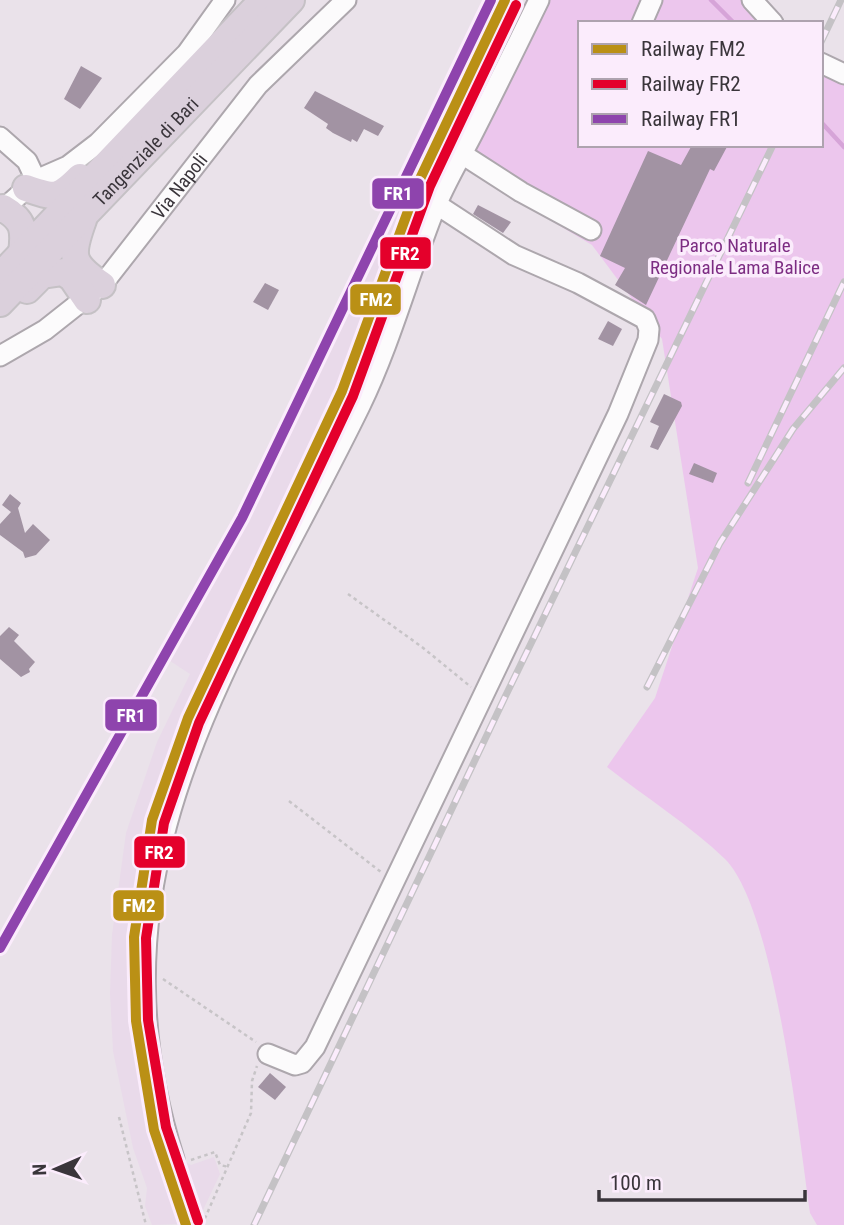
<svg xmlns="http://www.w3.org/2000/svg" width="844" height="1225" viewBox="0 0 844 1225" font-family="'Roboto Condensed',sans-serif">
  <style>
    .built { fill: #e9daea }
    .green { fill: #ecc6ed }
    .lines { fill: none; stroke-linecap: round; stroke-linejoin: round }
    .stream { stroke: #d6a4d8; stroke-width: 4.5 }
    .building { fill: #a293a3 }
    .minor-casing { stroke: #ada7ad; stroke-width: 23 }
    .highway-casing { stroke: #c5c1c5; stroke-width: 30 }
    .path { stroke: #c7c4c7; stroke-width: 2.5; stroke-dasharray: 3.5 3.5; stroke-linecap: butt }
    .minor { stroke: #fcfbfc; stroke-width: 19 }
    .highway { stroke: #dbd0dc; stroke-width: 26 }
    .rail-casing { stroke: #c4c2c5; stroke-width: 7 }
    .rail { stroke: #fbecfc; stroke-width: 4.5; stroke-dasharray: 13; stroke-linecap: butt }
    .rail-1-casing { stroke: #fbecfc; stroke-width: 16 }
    .rail-2-casing { stroke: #fbecfc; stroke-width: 16 }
    .rail-3-casing { stroke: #fbecfc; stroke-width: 16 }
    .rail-1 { stroke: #ba9015; stroke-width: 10 }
    .rail-2 { stroke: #e4002b; stroke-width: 10 }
    .rail-3 { stroke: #8e44ad; stroke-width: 10 }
    .labels { text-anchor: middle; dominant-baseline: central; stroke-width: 7; stroke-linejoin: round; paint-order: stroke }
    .street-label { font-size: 19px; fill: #3a353b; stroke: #fbecfc }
    .park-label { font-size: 19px; fill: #7c2c82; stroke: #fbecfc }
    .line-badge { stroke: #fbecfc; stroke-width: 2.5 }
    .badge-label { font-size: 19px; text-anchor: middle; font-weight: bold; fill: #fff }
  </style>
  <rect width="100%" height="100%" fill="#eae2ea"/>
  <polygon class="built" points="491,0 512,0 416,205 437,212 414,281 210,708 158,877 153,1028 177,1158 191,1165 214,1157 220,1174 197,1223 152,1225 145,1206 147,1188 133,1148 113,1051 110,993 112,935 126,833 157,742 190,674 161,655 250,493"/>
  <path class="green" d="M539,0H756L776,23H580V145H821V69L844,77V1225H817L810,1213C799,1137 775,909 725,859C691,826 645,797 607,767L655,698L698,568L662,339L592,245L528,207L459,159Z"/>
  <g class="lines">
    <g class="stream">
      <polyline points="711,0 734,23"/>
      <polyline points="821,122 844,147"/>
    </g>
  </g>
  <g class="building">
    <polygon points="81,66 102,78 80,109 64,99"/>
    <polygon points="315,91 384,126 378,136 364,129 357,142 352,139 351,142 333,133 326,128 328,124 304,108"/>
    <polygon points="692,145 728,145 714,171 710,169 646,305 615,285 625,268 600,256 648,151 681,165"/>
    <polygon points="478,205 511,222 503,233 473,214"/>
    <polygon points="265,283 279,290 268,310 253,302"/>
    <polygon points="608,321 622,329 613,346 598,339"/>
    <polygon points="664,394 681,402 682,406 658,450 650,447 659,426 650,422"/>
    <polygon points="694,463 717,473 713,483 689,474"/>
    <polygon points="10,494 21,503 18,508 25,533 33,524 50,540 36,555 25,558 23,552 0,535 0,524 11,512 2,505"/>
    <polygon points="9,627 19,635 14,641 35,662 29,669 30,672 21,677 0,659 0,636"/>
    <polygon points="270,1073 286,1087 275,1100 258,1087"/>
  </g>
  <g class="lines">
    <defs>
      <g id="minor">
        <polyline points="752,0 773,23"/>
        <polyline points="642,23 652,0"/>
        <polyline points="821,63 844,74"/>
        <polyline points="0,137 27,161 36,180"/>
        <polyline points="462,154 521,192 591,230"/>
        <polyline points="0,212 36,180 68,166 98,143 187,53 225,0"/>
        <path id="s1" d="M0,356L45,330L102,285L258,85L346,0"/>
        <polyline points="268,1054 295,1065 302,1063 315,1047 618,414 648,340 649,329 645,319 578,283 514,255 436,204"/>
        <path d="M174,1159C80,861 237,658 360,406C390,344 408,277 433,213C444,184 461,157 475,129C497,86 518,43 539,0"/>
      </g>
      <g id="highway">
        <path d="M26,188C55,198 58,199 80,177"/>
        <path d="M3,208C24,220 25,230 22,253"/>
        <path d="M83,220C70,256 70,263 102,285"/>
        <polyline points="0,276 263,0"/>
        <polyline points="27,290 42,275 63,272 72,278 87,300"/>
        <path id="s2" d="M0,303L291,0"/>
      </g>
    </defs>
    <use href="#minor" class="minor-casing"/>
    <use href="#highway" class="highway-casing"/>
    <g class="path">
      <polyline points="348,594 422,647 471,687"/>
      <polyline points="289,801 381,872"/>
      <polyline points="163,979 256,1042"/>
      <polyline points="119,1117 146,1225"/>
      <polyline points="191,1160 215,1152 220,1165 229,1167"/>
      <polyline points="202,1225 251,1113 252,1081 257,1066"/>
    </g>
    <use href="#minor" class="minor"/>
    <use href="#highway" class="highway"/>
    <defs>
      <g id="rail">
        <polyline points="821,42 841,0"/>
        <polyline points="748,483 844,282"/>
        <polyline points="647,687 720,543 793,429 844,368"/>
        <polyline points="254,1225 505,697 773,145"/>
      </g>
    </defs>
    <use href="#rail" class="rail-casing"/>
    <use href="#rail" class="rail"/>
    <defs>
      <polyline id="rail-1" points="186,1225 154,1130 136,1021 134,937 152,820 188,718 342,391 419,181 505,0"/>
      <polyline id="rail-2" points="198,1221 166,1127 148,1020 146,938 164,823 199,723 353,396 430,186 516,5"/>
      <polyline id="rail-3" points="0,948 242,518 491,0"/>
    </defs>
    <use href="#rail-1" class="rail-1-casing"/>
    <use href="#rail-2" class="rail-2-casing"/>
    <use href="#rail-3" class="rail-3-casing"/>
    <use href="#rail-1" class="rail-1"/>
    <use href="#rail-2" class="rail-2"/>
    <use href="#rail-3" class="rail-3"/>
  </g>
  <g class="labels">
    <g class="street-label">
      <text stroke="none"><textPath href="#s2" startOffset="210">Tangenziale di Bari</textPath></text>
      <text stroke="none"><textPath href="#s1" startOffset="250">Via Napoli</textPath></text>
    </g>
    <g class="park-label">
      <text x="735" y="245">Parco Naturale<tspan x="735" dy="22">Regionale Lama Balice</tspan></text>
    </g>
  </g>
  <g class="line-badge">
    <rect x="371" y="177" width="54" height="33" rx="7" fill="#8e44ad"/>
    <rect x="379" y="236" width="53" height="34" rx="7" fill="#e4002b"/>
    <rect x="349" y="283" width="53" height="33" rx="7" fill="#ba9015"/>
    <rect x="104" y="698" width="54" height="34" rx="7" fill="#8e44ad"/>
    <rect x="133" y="835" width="53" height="34" rx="7" fill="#e4002b"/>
    <rect x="112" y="889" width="53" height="33" rx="7" fill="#ba9015"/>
  </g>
  <g class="badge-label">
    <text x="398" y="200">FR1</text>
    <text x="405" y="260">FR2</text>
    <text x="376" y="306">FM2</text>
    <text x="131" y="722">FR1</text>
    <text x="159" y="859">FR2</text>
    <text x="139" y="912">FM2</text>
  </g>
  <rect x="578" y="21" width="245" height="126" fill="#fbecfc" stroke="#aea3af" stroke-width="2"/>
  <rect x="592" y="44" width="35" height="10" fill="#ba9015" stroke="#aea3af" stroke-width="2"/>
  <text x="641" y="56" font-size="21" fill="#3a353b">Railway FM2</text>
  <rect x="592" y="79" width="35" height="10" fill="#e4002b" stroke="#aea3af" stroke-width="2"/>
  <text x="641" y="91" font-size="21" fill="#3a353b">Railway FR2</text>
  <rect x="592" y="114" width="35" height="10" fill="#8e44ad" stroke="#aea3af" stroke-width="2"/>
  <text x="641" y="126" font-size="21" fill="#3a353b">Railway FR1</text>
  <g transform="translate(56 1169) rotate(268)" stroke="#fbecfc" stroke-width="5" paint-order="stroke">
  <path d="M0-5L12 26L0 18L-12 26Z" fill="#3a353b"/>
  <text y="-10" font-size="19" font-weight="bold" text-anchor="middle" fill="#3a353b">N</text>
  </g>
  <path d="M599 1190v10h206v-10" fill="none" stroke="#3a353b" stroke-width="3.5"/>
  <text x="610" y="1190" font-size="21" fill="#3a353b" stroke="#fbecfc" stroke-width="5" paint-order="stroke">100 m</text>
</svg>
